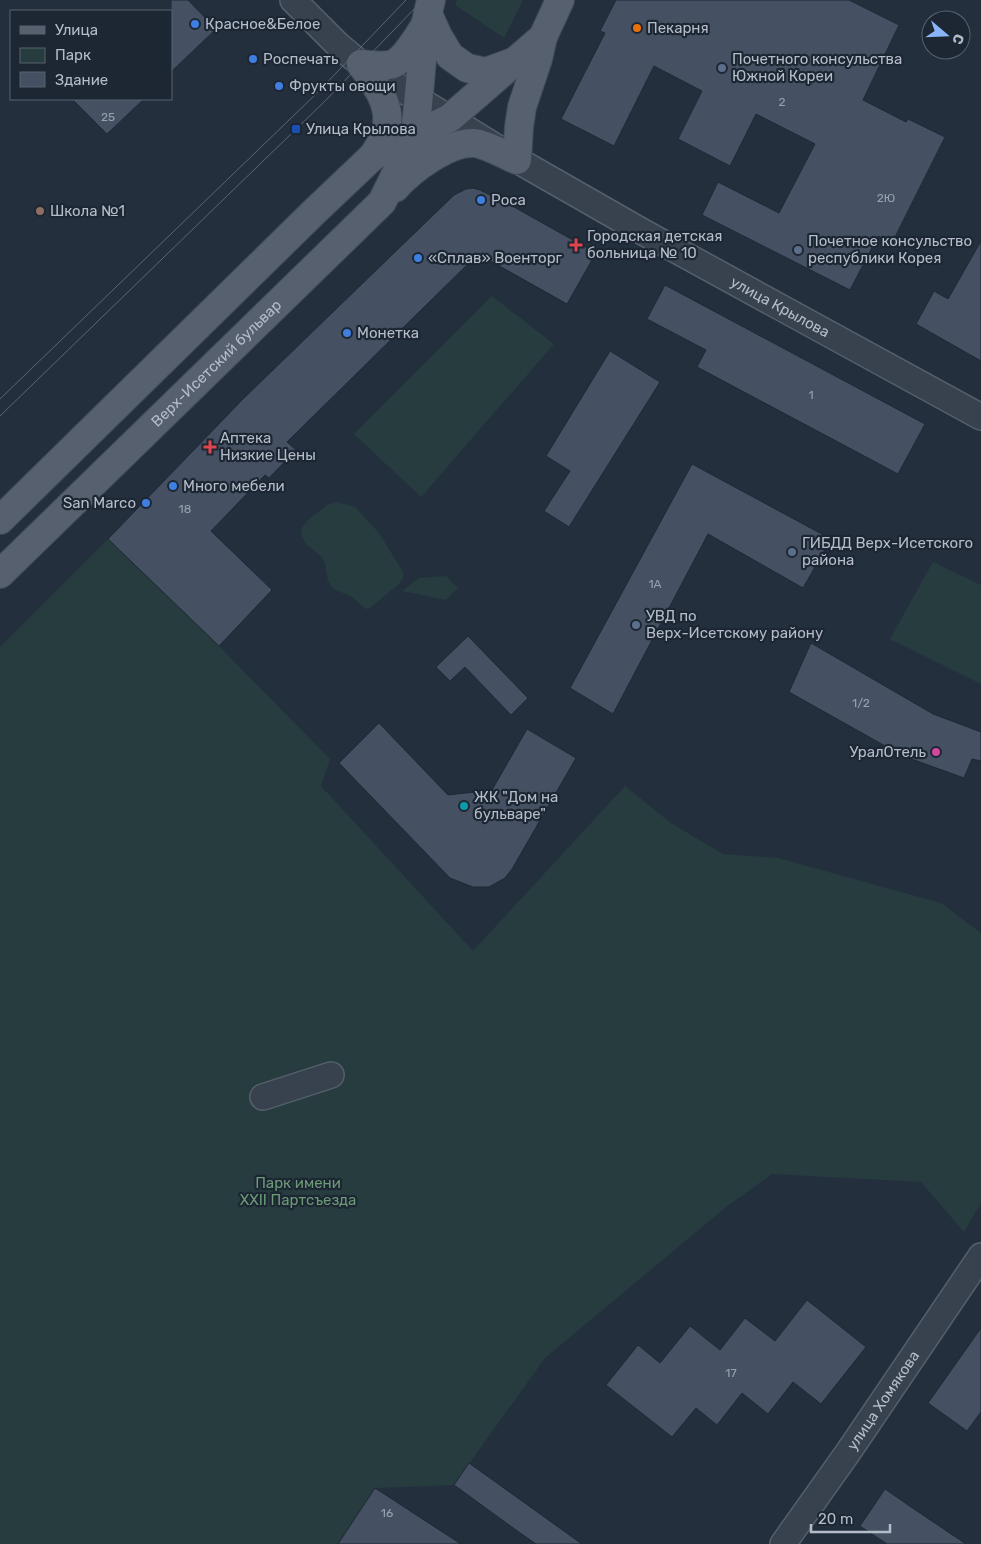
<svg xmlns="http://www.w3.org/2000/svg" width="981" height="1544" viewBox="0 0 981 1544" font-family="Rubik,sans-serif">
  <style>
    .green { fill: #263c3f }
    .building { fill: #455162; stroke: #1f2835 }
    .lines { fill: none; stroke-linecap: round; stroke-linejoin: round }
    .minor-casing { stroke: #565f6c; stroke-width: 28 }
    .major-casing { stroke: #414a57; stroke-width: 30 }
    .minor { stroke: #38414e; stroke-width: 25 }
    .major { stroke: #56606e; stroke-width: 28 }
    .tram { stroke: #5a6575; stroke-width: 1 }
    .shop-dot { fill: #3f7fe0; stroke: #1d2633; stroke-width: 2 }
    .food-dot { fill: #e8710a; stroke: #1d2633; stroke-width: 2 }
    .service-dot { fill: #5c6f8a; stroke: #1d2633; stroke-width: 2 }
    .transit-dot { fill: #1a4fb4; stroke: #1d2633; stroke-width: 2 }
    .education-dot { fill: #8d6e63; stroke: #1d2633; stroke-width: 2 }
    .health-dot { fill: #e0444e; stroke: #1d2633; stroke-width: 2 }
    .hotel-dot { fill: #d1479c; stroke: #1d2633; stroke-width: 2 }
    .culture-dot { fill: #0f9aa8; stroke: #1d2633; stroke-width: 2 }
    .labels { text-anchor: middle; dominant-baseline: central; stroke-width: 4.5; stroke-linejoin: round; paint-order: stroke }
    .number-label { font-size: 12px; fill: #98a1af }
    .poi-label { font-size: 15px; fill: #b4bcc9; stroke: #1d2633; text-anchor: start }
    .street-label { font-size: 15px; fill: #b4bcc9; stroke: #1d2633 }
    .park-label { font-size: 15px; fill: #6b9a76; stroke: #1d2633 }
  </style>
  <rect width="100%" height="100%" fill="#242f3e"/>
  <g class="green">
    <polygon points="457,0 523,0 504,38 455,5"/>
    <polygon points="492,296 554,344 421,497 354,434"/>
    <polygon points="337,502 355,507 379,533 403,572 403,578 400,583 370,608 366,609 352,597 334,589 328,581 325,563 322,557 307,545 301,535 302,528 308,520 327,505"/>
    <polygon points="108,539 219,646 330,759 321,786 473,951 625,786 671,823 723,854 778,858 941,903 981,933 981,1203 964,1232 921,1182 772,1174 726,1207 545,1358 454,1485 375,1488 338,1544 0,1544 0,647"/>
    <polygon points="933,562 981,585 981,684 890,639"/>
    <polygon points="446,576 458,588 446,600 402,591 419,578"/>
  </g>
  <g class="building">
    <polygon points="171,0 188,0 216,29 171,72"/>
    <polygon points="616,0 849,0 899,25 863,100 906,122 908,119 945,137 892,243 878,236 850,290 702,215 718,182 779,213 815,144 756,114 730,166 678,139 702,91 654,66 614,146 561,119 605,33 600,31"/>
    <polygon points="72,99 144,99 107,134"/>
    <polygon points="473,188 480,190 514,207 596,253 567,304 478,254 287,442 296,450 269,478 265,475 211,531 272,590 219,646 108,539 243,399 454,195 466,189"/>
    <polygon points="981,241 981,361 916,324 934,291 948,299"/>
    <polygon points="665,285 925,424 898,474 697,367 706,350 647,319"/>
    <polygon points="610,351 660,382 569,527 544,511 570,471 546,456"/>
    <polygon points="692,464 831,539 803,588 708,534 613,714 570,688"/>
    <polygon points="468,636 528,698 511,715 465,667 450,681 436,667"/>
    <polygon points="811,643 933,714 981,732 981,761 972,759 964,778 903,756 789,692"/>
    <polygon points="379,723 448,795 492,790 527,729 576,758 512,869 505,878 489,887 473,887 450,878 339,763"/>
    <polygon points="807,1300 866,1347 821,1404 793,1382 768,1414 742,1393 717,1425 696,1408 672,1437 606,1385 638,1345 660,1363 690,1326 720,1350 745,1318 775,1341"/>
    <polygon points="981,1328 981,1412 967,1431 928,1403"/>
    <polygon points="469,1463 582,1544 536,1544 516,1530 454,1485"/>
    <polygon points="375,1488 461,1544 338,1544"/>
    <polygon points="885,1489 911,1507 966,1544 887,1544 860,1526"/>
  </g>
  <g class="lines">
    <defs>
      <g id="minor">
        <path id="s1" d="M293,0L338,45L361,64L517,160L643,232L981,417"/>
        <polyline points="263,1097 331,1075"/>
        <path id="s2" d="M783,1544L849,1451L981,1256"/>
      </g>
      <g id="major">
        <polyline points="428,14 438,36 450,56 467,68 486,72 513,62"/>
        <path d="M361,64C373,81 390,101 387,124C386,135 379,147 373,156"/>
        <path d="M361,64C370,65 383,67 393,64C405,59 417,38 424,27"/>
        <path d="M395,188C411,170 448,142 474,143C486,144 505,155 517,160L519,127L522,107L538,59L543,37"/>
        <polyline points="0,520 314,212 373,156 450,118 543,37 560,0"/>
        <path id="s3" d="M0,574L382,202L414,137L417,116L425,26L431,0"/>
      </g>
    </defs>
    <use href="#minor" class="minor-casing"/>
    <use href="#major" class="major-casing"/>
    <use href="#minor" class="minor"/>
    <use href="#major" class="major"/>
    <g class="tram">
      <polyline points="0,399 316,94 406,0"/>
      <polyline points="0,416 324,102 423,0"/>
    </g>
  </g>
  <g class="shop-dot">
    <circle cx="195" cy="24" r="5"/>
    <circle cx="253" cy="59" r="5"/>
    <circle cx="279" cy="86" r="5"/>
    <circle cx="481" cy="200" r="5"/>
    <circle cx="418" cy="258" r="5"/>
    <circle cx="347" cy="333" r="5"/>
    <circle cx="173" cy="486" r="5"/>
    <circle cx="146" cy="503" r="5"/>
  </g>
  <circle class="food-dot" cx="637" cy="28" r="5"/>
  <g class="service-dot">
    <circle cx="722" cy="68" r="5"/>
    <circle cx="798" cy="250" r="5"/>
    <circle cx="792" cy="552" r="5"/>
    <circle cx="636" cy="625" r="5"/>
  </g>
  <rect class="transit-dot" x="291" y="124" width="10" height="10" rx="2.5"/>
  <circle class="education-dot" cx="40" cy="211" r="5"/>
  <g class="health-dot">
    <path d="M573.5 237.5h5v5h5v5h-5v5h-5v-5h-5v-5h5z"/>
    <path d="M207.5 439.5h5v5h5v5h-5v5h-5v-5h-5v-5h5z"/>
  </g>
  <circle class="hotel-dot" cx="936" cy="752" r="5"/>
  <circle class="culture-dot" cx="464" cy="806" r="5"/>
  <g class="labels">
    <g class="number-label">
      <text x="782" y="102">2</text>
      <text x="108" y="117">25</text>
      <text x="886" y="198">2Ю</text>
      <text x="811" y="395">1</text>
      <text x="185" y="509">18</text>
      <text x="655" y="584">1А</text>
      <text x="861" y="703">1/2</text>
      <text x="731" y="1373">17</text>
      <text x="387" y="1513">16</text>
    </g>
    <g class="poi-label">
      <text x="205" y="24">Красное&amp;Белое</text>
      <text x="647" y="28">Пекарня</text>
      <text x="263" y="59">Роспечать</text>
      <text x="732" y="59">Почетного консульства<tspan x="732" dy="17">Южной Кореи</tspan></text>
      <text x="289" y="86">Фрукты овощи</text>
      <text x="306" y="129">Улица Крылова</text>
      <text x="491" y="200">Роса</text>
      <text x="50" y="211">Школа №1</text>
      <text x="587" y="236">Городская детская<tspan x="587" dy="17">больница № 10</tspan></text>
      <text x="808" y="241">Почетное консульство<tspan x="808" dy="17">республики Корея</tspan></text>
      <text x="428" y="258">«Сплав» Военторг</text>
      <text x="357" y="333">Монетка</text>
      <text x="220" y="438">Аптека<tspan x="220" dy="17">Низкие Цены</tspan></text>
      <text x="183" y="486">Много мебели</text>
      <text x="136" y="503" text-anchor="end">San Marco</text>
      <text x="802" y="543">ГИБДД Верх-Исетского<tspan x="802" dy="17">района</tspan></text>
      <text x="646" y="616">УВД по<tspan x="646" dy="17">Верх-Исетскому району</tspan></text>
      <text x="926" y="752" text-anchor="end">УралОтель</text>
      <text x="474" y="797">ЖК "Дом на<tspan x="474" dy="17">бульваре"</tspan></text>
    </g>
    <g class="street-label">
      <text stroke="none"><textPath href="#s1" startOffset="578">улица Крылова</textPath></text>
      <text stroke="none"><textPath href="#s3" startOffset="302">Верх-Исетский бульвар</textPath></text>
      <text stroke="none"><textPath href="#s2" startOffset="175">улица Хомякова</textPath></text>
    </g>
    <g class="park-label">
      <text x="298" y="1183">Парк имени<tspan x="298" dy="17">XXII Партсъезда</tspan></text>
    </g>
  </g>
  <rect x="10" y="10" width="162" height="90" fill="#1d2633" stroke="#59626f"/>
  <rect x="20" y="26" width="25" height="8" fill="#56606e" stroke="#59626f"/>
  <text x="55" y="35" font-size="15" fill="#b4bcc9">Улица</text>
  <rect x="20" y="48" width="25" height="15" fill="#263c3f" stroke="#59626f"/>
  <text x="55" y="60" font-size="15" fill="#b4bcc9">Парк</text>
  <rect x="20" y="72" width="25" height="15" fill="#455162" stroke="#59626f"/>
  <text x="55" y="85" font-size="15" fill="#b4bcc9">Здание</text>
  <g transform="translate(946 35) rotate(109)"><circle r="24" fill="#1d2633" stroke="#59626f"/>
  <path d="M0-4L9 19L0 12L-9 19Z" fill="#8ab4f8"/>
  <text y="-8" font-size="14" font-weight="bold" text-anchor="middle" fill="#b4bcc9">С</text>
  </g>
  <path d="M811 1524v8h79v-8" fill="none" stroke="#b4bcc9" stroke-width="2.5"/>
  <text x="818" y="1524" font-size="15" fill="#b4bcc9" stroke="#1d2633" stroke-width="4" paint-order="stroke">20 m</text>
</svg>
